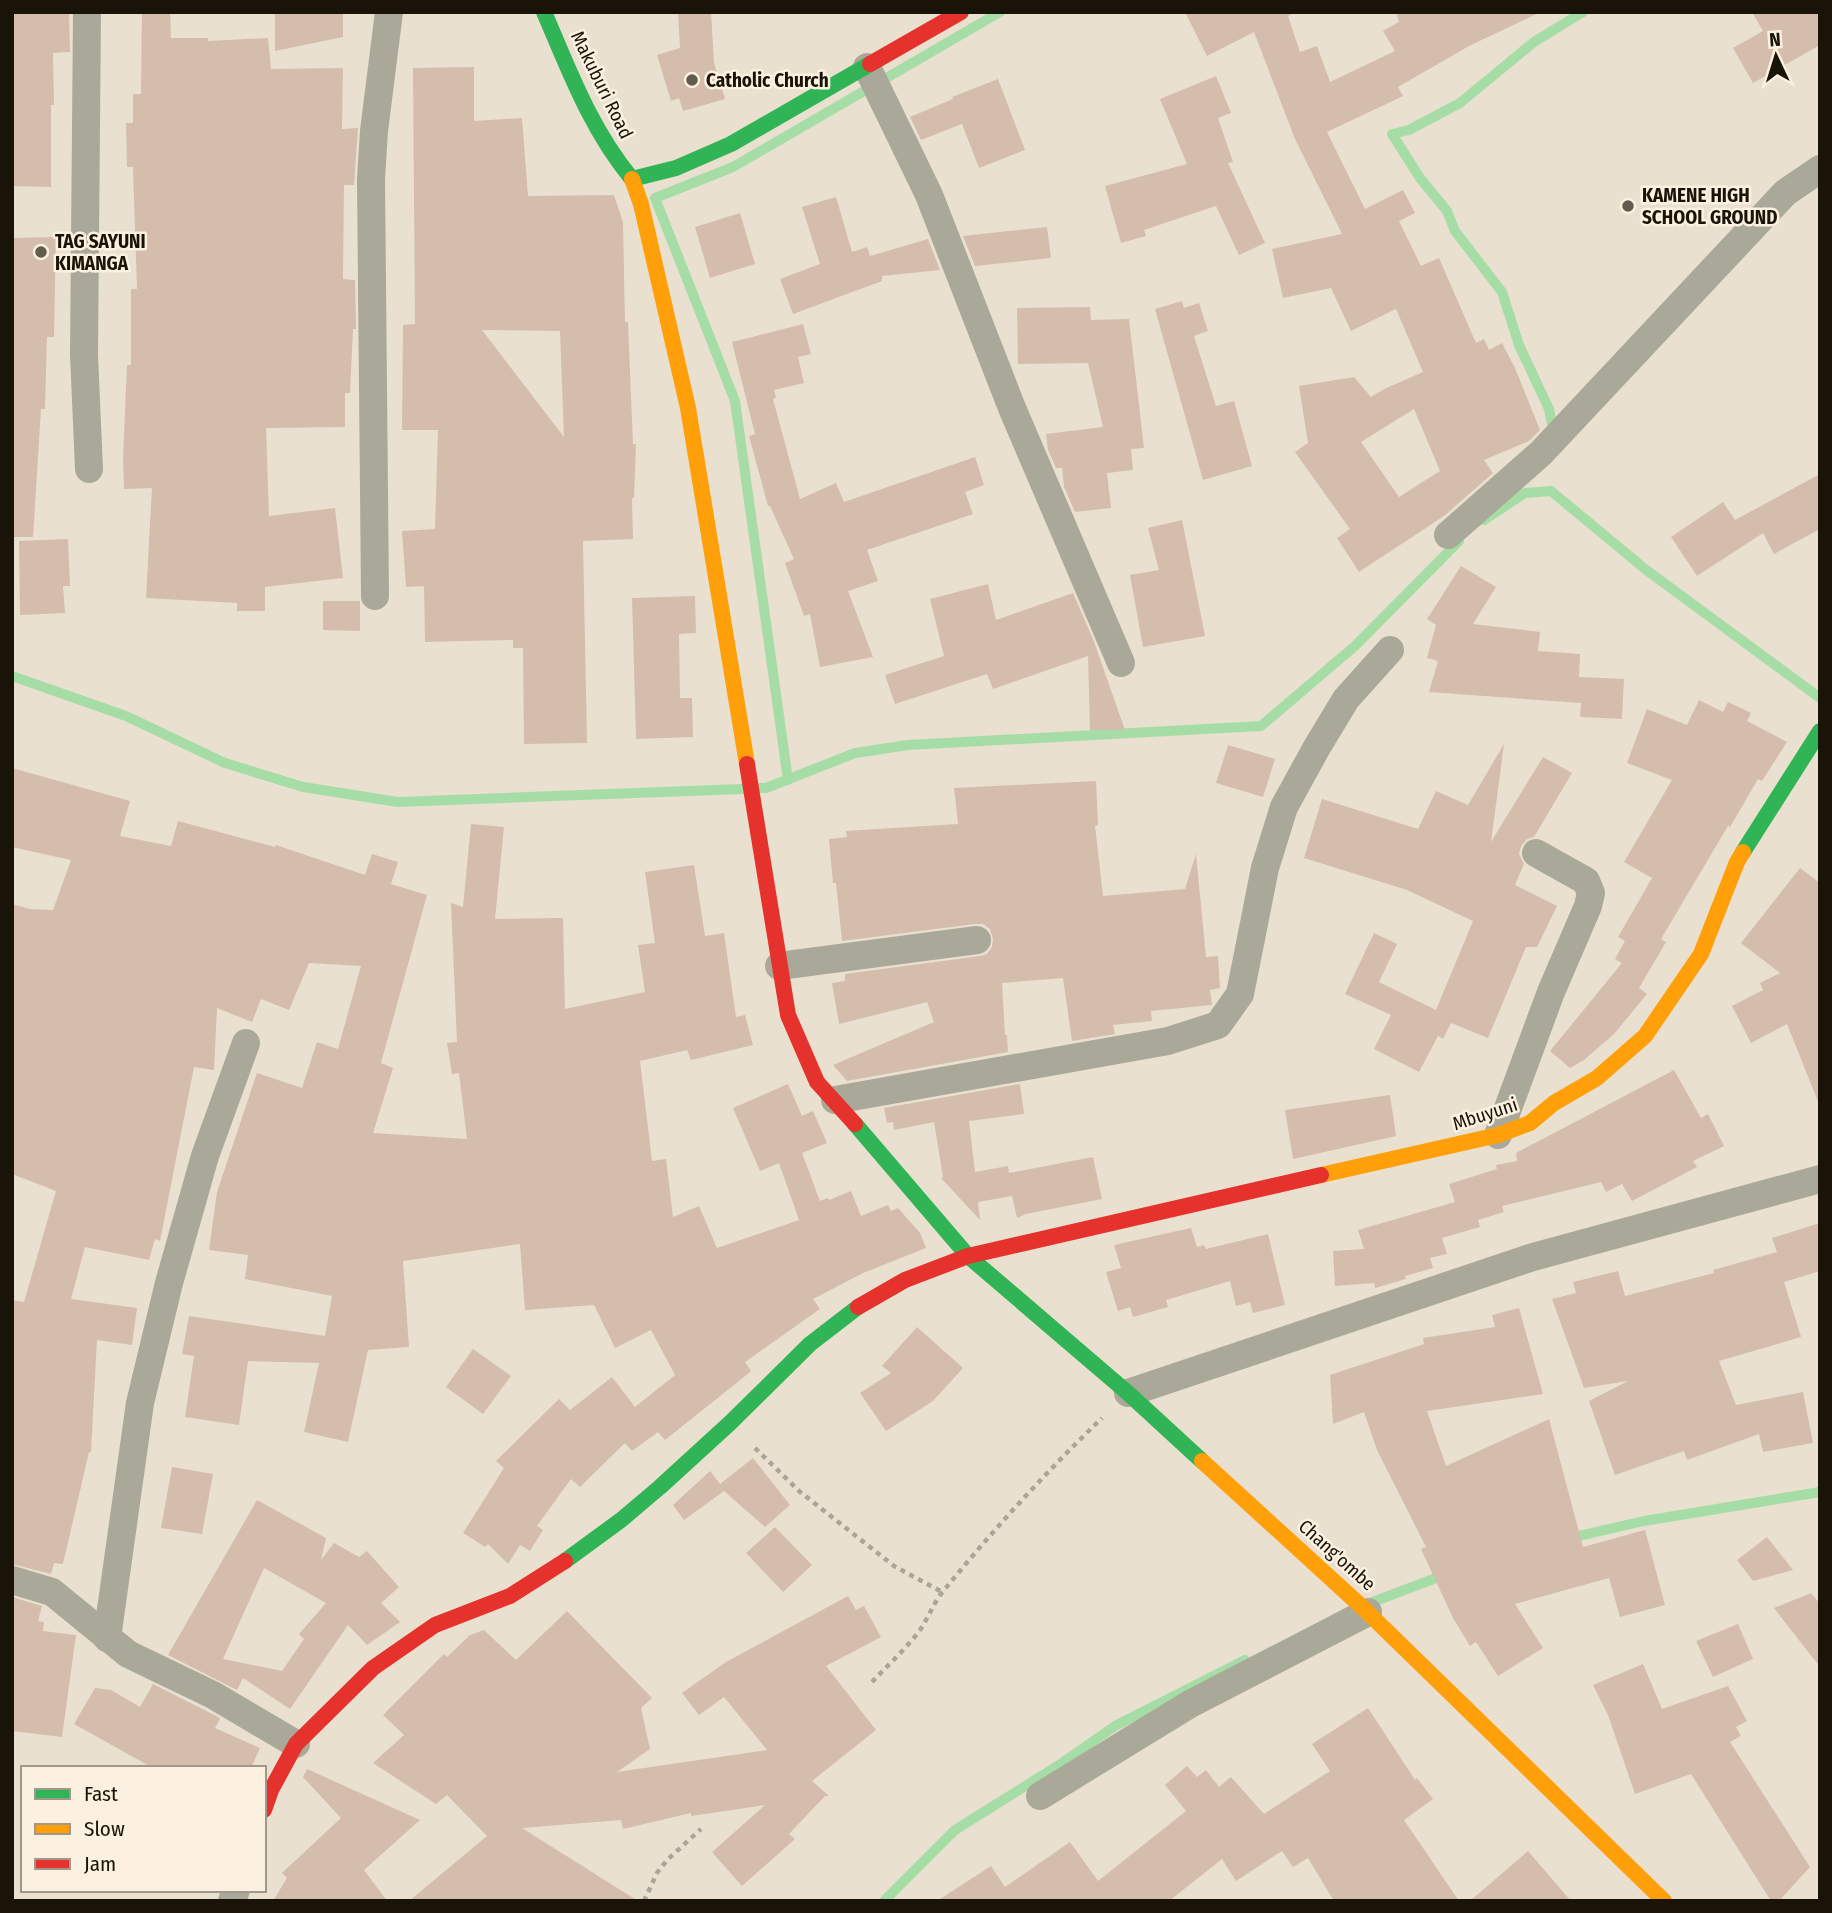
<svg xmlns="http://www.w3.org/2000/svg" width="1832" height="1913" viewBox="0 0 1832 1913" font-family="'Fira Sans Condensed',sans-serif">
  <style>
    .lines { fill: none; stroke-linecap: round; stroke-linejoin: round }
    .stream { stroke: #a6dda6; stroke-width: 10 }
    .building { fill: #d4bdad; fill-rule: evenodd }
    .path { stroke: #aaa599; stroke-width: 4.5; stroke-dasharray: 5 5; stroke-linecap: butt }
    .street { stroke: #aaa999; stroke-width: 28 }
    .fast { stroke: #30b455; stroke-width: 16 }
    .slow { stroke: #ff9f0a; stroke-width: 16 }
    .jam { stroke: #e5322d; stroke-width: 16 }
    .poi-dot { fill: #625b4e; stroke: #fcf1e0; stroke-width: 2.5 }
    .labels { text-anchor: middle; dominant-baseline: central; stroke-width: 5; stroke-linejoin: round; paint-order: stroke }
    .poi-label { font-size: 19px; font-weight: bold; fill: #191308; stroke: #fcf1e0; text-anchor: start }
    .street-label { font-size: 19px; fill: #191308; stroke: #fcf1e0 }
  </style>
  <rect width="100%" height="100%" fill="#eae0d0"/>
  <g class="lines">
    <g class="stream">
      <polyline points="1554,434 1549,409 1519,345 1502,292 1455,231 1447,211 1420,178 1392,134 1409,130 1460,103 1534,42 1583,12"/>
      <polyline points="1484,520 1525,493 1551,491 1645,569 1820,698"/>
      <polyline points="12,676 126,716 225,763 303,787 398,802 742,789"/>
      <polyline points="788,780 735,401 655,198 733,167 1000,12"/>
      <polyline points="757,788 766,788 855,753 908,745 1261,726 1355,646 1459,541"/>
      <polyline points="1570,1538 1644,1521 1820,1492"/>
      <polyline points="1370,1603 1444,1575"/>
      <polyline points="884,1901 955,1830 1059,1765 1115,1726 1245,1660"/>
    </g>
  </g>
  <g class="building">
    <polygon points="12,12 69,12 70,52 53,53 54,105 51,105 51,187 12,186"/>
    <polygon points="142,12 170,12 171,38 208,38 208,41 268,38 271,69 343,68 342,129 358,128 354,185 344,185 343,279 355,280 356,329 353,329 350,393 345,393 345,427 266,428 269,516 335,508 343,578 265,587 265,611 237,611 237,603 146,598 152,488 124,489 123,458 127,365 131,365 131,289 137,289 133,167 127,167 126,123 133,123 133,94 141,94"/>
    <polygon points="275,12 343,12 343,37 275,51"/>
    <polygon points="678,12 711,12 714,63 725,99 683,111 679,98 671,101 657,55 680,48"/>
    <path d="M1185,12H1295L1288,16L1300,52L1317,46L1330,82L1395,51L1383,31L1399,22L1396,12H1541L1469,46L1398,87L1403,96L1327,132L1365,209L1403,190L1415,213L1399,221L1421,266L1439,258L1476,343L1484,339L1489,350L1502,343L1515,368L1540,430L1529,441L1484,460L1493,473L1444,516L1359,572L1337,538L1350,529L1295,452L1308,443L1299,386L1354,377L1371,397L1384,389L1423,372L1396,309L1351,331L1331,288L1283,298L1272,249L1342,234L1295,139L1254,32L1207,56ZM1414,409L1440,471L1399,497L1361,442Z"/>
    <polygon points="1752,12 1820,12 1820,45 1753,83 1733,48 1763,31"/>
    <path d="M474,67V121L522,118L528,196L614,195L623,222L625,322H628L633,444H636L634,498H632L633,539L583,541L587,743L524,744L523,648H513V640L425,642L424,586L406,587L402,531L435,529L438,430H402L403,325L415,324L413,68ZM482,330L560,331L564,437Z"/>
    <polygon points="1216,76 1231,113 1218,118 1233,162 1228,163 1265,243 1239,255 1216,206 1144,230 1146,236 1121,243 1105,186 1187,164 1160,99"/>
    <polygon points="998,79 1025,150 979,168 962,124 921,140 910,117 953,99 952,97"/>
    <polygon points="836,197 852,252 867,247 870,256 928,239 940,270 882,276 882,281 793,314 780,279 820,264 802,207"/>
    <polygon points="740,213 755,264 710,278 695,227"/>
    <polygon points="1047,227 1051,258 975,266 963,236"/>
    <polygon points="56,237 54,337 47,337 45,409 41,409 33,537 12,537 12,238"/>
    <polygon points="1182,301 1184,308 1199,303 1208,331 1194,336 1216,406 1234,401 1252,466 1203,480 1155,309"/>
    <polygon points="1090,307 1091,320 1129,319 1144,448 1131,449 1133,470 1107,473 1111,508 1075,512 1064,487 1062,468 1056,468 1048,450 1046,434 1103,427 1088,363 1018,364 1017,308"/>
    <polygon points="803,324 811,354 798,357 804,383 774,390 776,398 773,399 800,499 836,483 844,502 975,457 984,485 965,492 973,514 867,550 878,581 848,591 873,657 820,667 810,614 804,616 785,563 794,559 770,506 768,506 749,436 755,434 732,342"/>
    <polygon points="1820,474 1820,529 1774,554 1763,533 1697,576 1671,537 1723,502 1735,520"/>
    <polygon points="1182,520 1205,636 1143,647 1130,575 1159,570 1148,528"/>
    <polygon points="68,539 70,586 63,586 65,613 20,615 19,541"/>
    <polygon points="1461,566 1496,587 1473,624 1540,632 1538,651 1580,654 1579,677 1624,679 1622,719 1580,717 1581,703 1429,692 1438,661 1427,658 1436,625 1427,619"/>
    <polygon points="988,584 996,620 1073,593 1093,639 1125,730 1090,730 1088,656 993,689 987,674 895,704 885,675 944,656 930,599"/>
    <polygon points="695,596 696,633 679,634 680,698 692,698 693,737 636,739 632,598"/>
    <polygon points="323,601 360,601 360,631 323,630"/>
    <polygon points="1699,700 1723,712 1728,702 1751,713 1747,721 1787,742 1762,781 1758,779 1730,827 1728,826 1661,939 1666,942 1639,988 1647,994 1614,1034 1584,1060 1570,1068 1550,1051 1622,963 1615,959 1625,941 1618,937 1652,878 1624,862 1672,780 1627,763 1647,709 1687,725"/>
    <polygon points="1504,744 1491,842 1543,757 1572,773 1534,837 1527,839 1521,846 1519,854 1524,864 1515,885 1557,906 1537,947 1526,947 1488,1038 1451,1023 1443,1039 1438,1036 1419,1072 1374,1049 1391,1015 1345,994 1374,933 1397,944 1379,982 1436,1010 1473,921 1407,890 1304,858 1322,799 1418,829 1436,791 1468,805"/>
    <polygon points="1228,745 1275,759 1263,797 1216,783"/>
    <polygon points="12,768 130,801 120,836 171,846 178,821 275,847 276,845 365,875 372,854 398,862 391,884 427,895 381,1063 393,1068 373,1133 467,1139 459,1073 452,1074 447,1043 457,1042 451,903 463,907 471,824 504,827 495,919 563,918 565,1009 645,992 638,945 655,943 645,872 694,865 705,936 724,933 736,1017 745,1015 753,1045 691,1060 687,1050 640,1061 652,1161 666,1159 673,1217 699,1206 717,1248 799,1220 779,1163 760,1171 733,1108 788,1084 802,1116 813,1111 827,1143 802,1153 820,1201 828,1198 829,1200 851,1191 861,1216 888,1205 891,1211 898,1208 920,1233 926,1248 863,1273 813,1299 820,1309 745,1362 751,1371 749,1373 665,1440 658,1432 632,1451 625,1443 580,1487 571,1479 537,1526 543,1530 530,1551 520,1545 508,1564 488,1544 485,1547 463,1533 504,1468 496,1461 559,1399 570,1410 612,1377 635,1407 675,1375 651,1330 615,1348 594,1305 525,1310 520,1244 403,1261 409,1347 368,1350 348,1442 304,1432 319,1363 248,1361 239,1425 185,1417 194,1356 182,1354 189,1316 325,1336 332,1296 245,1279 248,1255 209,1250 217,1192 257,1073 302,1088 317,1042 338,1049 361,966 309,963 289,1010 261,999 252,1022 217,1008 214,1070 194,1067 160,1241 155,1239 149,1260 85,1247 71,1299 137,1308 132,1345 97,1340 91,1452 89,1452 63,1564 54,1563 51,1574 12,1564 12,1300 24,1302 56,1191 12,1174 12,904 30,909 53,910 71,860 12,847"/>
    <polygon points="1096,781 1098,825 1095,826 1103,896 1185,889 1196,854 1206,957 1218,956 1220,988 1210,990 1212,1005 1151,1011 1152,1021 1113,1025 1115,1034 1072,1041 1063,978 1002,983 1005,1035 1007,1035 1008,1052 847,1081 833,1065 934,1022 927,1002 839,1024 832,983 845,981 845,974 980,956 987,954 992,947 993,939 990,929 983,924 975,924 842,941 836,883 833,883 829,839 847,837 846,831 958,824 954,788"/>
    <polygon points="1800,868 1820,883 1819,1104 1787,1024 1751,1043 1732,1006 1763,990 1760,983 1780,973 1741,943"/>
    <polygon points="1674,1070 1701,1118 1708,1114 1724,1146 1693,1161 1697,1167 1632,1201 1622,1184 1606,1192 1601,1182 1502,1206 1504,1212 1478,1220 1480,1227 1442,1238 1447,1254 1430,1258 1433,1268 1405,1276 1406,1279 1375,1288 1374,1283 1335,1286 1333,1251 1364,1249 1358,1230 1455,1202 1449,1184 1497,1169 1496,1165 1517,1161 1516,1153"/>
    <polygon points="1020,1084 1024,1114 969,1121 975,1172 1008,1166 1009,1173 1093,1157 1102,1199 1026,1214 1017,1218 1012,1196 978,1202 980,1220 941,1178 943,1177 934,1122 894,1130 893,1122 887,1123 884,1108"/>
    <polygon points="1390,1095 1396,1136 1293,1159 1285,1110"/>
    <polygon points="1820,1223 1820,1271 1784,1282 1801,1337 1719,1361 1736,1405 1803,1392 1813,1443 1763,1452 1759,1434 1687,1460 1684,1451 1615,1475 1589,1401 1628,1381 1584,1388 1552,1299 1576,1293 1573,1282 1618,1271 1625,1296 1714,1273 1713,1270 1777,1252 1772,1238"/>
    <polygon points="1191,1228 1197,1247 1204,1245 1206,1249 1268,1234 1285,1305 1253,1313 1250,1302 1236,1306 1230,1281 1166,1300 1168,1307 1133,1317 1130,1307 1118,1311 1106,1272 1121,1268 1114,1245"/>
    <polygon points="1519,1308 1543,1394 1427,1411 1446,1466 1549,1419 1583,1547 1645,1530 1665,1605 1620,1617 1609,1578 1515,1604 1543,1648 1498,1676 1476,1642 1470,1646 1453,1618 1421,1549 1426,1547 1377,1450 1364,1412 1333,1424 1330,1375 1424,1344 1423,1338 1495,1327 1492,1315"/>
    <polygon points="917,1327 963,1368 933,1401 886,1431 860,1393 891,1373 882,1366"/>
    <polygon points="473,1349 511,1376 483,1414 446,1387"/>
    <polygon points="753,1458 790,1505 765,1527 724,1491 684,1520 673,1505 710,1471 720,1484"/>
    <polygon points="172,1467 213,1474 202,1534 161,1528"/>
    <path d="M257,1500L326,1538L321,1560L334,1543L359,1557L367,1551L399,1587L381,1603L400,1622L367,1645L348,1625L290,1709L243,1678L237,1690L168,1655ZM264,1568L326,1603L299,1634L304,1639L282,1671L223,1659Z"/>
    <polygon points="775,1527 812,1565 783,1592 746,1553"/>
    <polygon points="1767,1537 1793,1570 1753,1581 1737,1560"/>
    <polygon points="1811,1593 1820,1604 1820,1667 1774,1608"/>
    <polygon points="848,1596 856,1610 864,1606 881,1637 826,1666 876,1730 812,1781 829,1796 825,1796 789,1834 795,1839 742,1886 712,1852 765,1805 691,1816 691,1813 623,1829 621,1820 522,1828 638,1901 409,1901 487,1836 447,1795 436,1804 373,1763 404,1735 383,1715 444,1654 447,1657 470,1635 484,1630 516,1660 567,1611 652,1698 641,1708 650,1749 617,1772 767,1750 724,1697 699,1715 682,1693 726,1662"/>
    <polygon points="12,1597 42,1606 38,1621 44,1622 43,1631 76,1635 62,1737 12,1731"/>
    <polygon points="1738,1624 1753,1659 1713,1677 1696,1641"/>
    <polygon points="1643,1664 1662,1709 1728,1686 1747,1721 1736,1727 1741,1736 1730,1742 1810,1867 1779,1901 1771,1901 1691,1774 1635,1794 1608,1715 1593,1685"/>
    <polygon points="153,1684 220,1718 215,1728 260,1748 251,1768 153,1768 74,1724 95,1688 111,1690 140,1707"/>
    <polygon points="1368,1708 1415,1780 1417,1778 1433,1799 1404,1820 1459,1901 1334,1901 1308,1858 1293,1867 1282,1851 1236,1881 1222,1859 1169,1901 937,1901 991,1866 1005,1887 1070,1842 1098,1881 1186,1811 1165,1785 1187,1766 1197,1777 1206,1770 1219,1787 1231,1777 1264,1814 1330,1771 1312,1744"/>
    <polygon points="307,1769 420,1820 364,1870 387,1901 273,1901 287,1878 282,1873 341,1818 303,1777"/>
    <polygon points="1528,1851 1571,1901 1470,1901"/>
  </g>
  <g class="lines">
    <g class="path">
      <polyline points="755,1448 799,1491 894,1566 942,1592"/>
      <path d="M872,1682C888,1665 906,1649 920,1630C929,1617 934,1601 945,1589C994,1529 1047,1471 1102,1418"/>
      <polyline points="644,1901 657,1873 667,1860 701,1829"/>
    </g>
    <g class="street">
      <polyline points="87,12 84,355 89,469"/>
      <polyline points="867,67 929,195 1012,408 1121,663"/>
      <polyline points="1448,535 1541,453 1785,193 1820,169"/>
      <polyline points="375,596 371,179 374,131 389,12"/>
      <polyline points="779,966 977,940"/>
      <polyline points="835,1100 1168,1041 1218,1025 1240,994 1265,868 1284,807 1317,747 1346,699 1390,650"/>
      <polyline points="1498,1135 1551,992 1588,906 1591,893 1586,881 1536,853"/>
      <polyline points="1128,1393 1533,1257 1820,1179"/>
      <polyline points="12,1580 52,1592 128,1654 213,1695 296,1744"/>
      <polyline points="107,1638 140,1403 169,1283 205,1156 246,1043"/>
      <polyline points="1040,1796 1190,1704 1368,1612"/>
      <polyline points="232,1901 236,1890"/>
    </g>
    <g class="fast">
      <path d="M544,12C569,70 591,130 632,179L676,168L731,144L870,64"/>
      <polyline points="1743,852 1820,731"/>
      <polyline points="855,1124 968,1256 1128,1393 1202,1461"/>
      <polyline points="565,1561 621,1520 660,1487 730,1423 810,1344 858,1307"/>
    </g>
    <g class="slow">
      <polyline points="632,179 641,204 688,408 747,764"/>
      <polyline points="1321,1175 1498,1135 1530,1123 1554,1103 1597,1078 1645,1036 1701,954 1737,862 1743,852"/>
      <polyline points="1202,1461 1361,1606 1664,1901"/>
    </g>
    <g class="jam">
      <polyline points="870,64 961,12"/>
      <polyline points="747,764 788,1015 817,1082 855,1124"/>
      <polyline points="858,1307 905,1280 968,1256 1321,1175"/>
      <polyline points="264,1810 271,1790 296,1744 373,1668 435,1625 510,1596 565,1561"/>
    </g>
  </g>
  <g class="poi-dot">
    <circle cx="692" cy="80" r="7"/>
    <circle cx="1628" cy="206" r="7"/>
    <circle cx="41" cy="252" r="7"/>
  </g>
  <g class="labels">
    <g class="poi-label">
      <text x="706" y="80">Catholic Church</text>
      <text x="1642" y="195">KAMENE HIGH<tspan x="1642" dy="22">SCHOOL GROUND</tspan></text>
      <text x="55" y="241">TAG SAYUNI<tspan x="55" dy="22">KIMANGA</tspan></text>
    </g>
    <g class="street-label">
      <text transform="translate(602 85) rotate(64)">Makuburi Road</text>
      <text transform="translate(1485 1114) rotate(-18)">Mbuyuni</text>
      <text transform="translate(1337 1555) rotate(42)">Chang'ombe</text>
    </g>
  </g>
  <rect width="1832" height="1913" fill="none" stroke="#191308" stroke-width="28"/>
  <rect x="21" y="1766" width="245" height="126" fill="#fcf1e0" stroke="#a1988a" stroke-width="2"/>
  <rect x="35" y="1789" width="35" height="10" fill="#30b455" stroke="#a1988a" stroke-width="2"/>
  <text x="84" y="1801" font-size="21" fill="#191308">Fast</text>
  <rect x="35" y="1824" width="35" height="10" fill="#ff9f0a" stroke="#a1988a" stroke-width="2"/>
  <text x="84" y="1836" font-size="21" fill="#191308">Slow</text>
  <rect x="35" y="1859" width="35" height="10" fill="#e5322d" stroke="#a1988a" stroke-width="2"/>
  <text x="84" y="1871" font-size="21" fill="#191308">Jam</text>
  <g transform="translate(1776 56) rotate(356)" stroke="#fcf1e0" stroke-width="5" paint-order="stroke">
  <path d="M0-5L12 26L0 18L-12 26Z" fill="#191308"/>
  <text y="-10" font-size="19" font-weight="bold" text-anchor="middle" fill="#191308">N</text>
  </g>
</svg>
